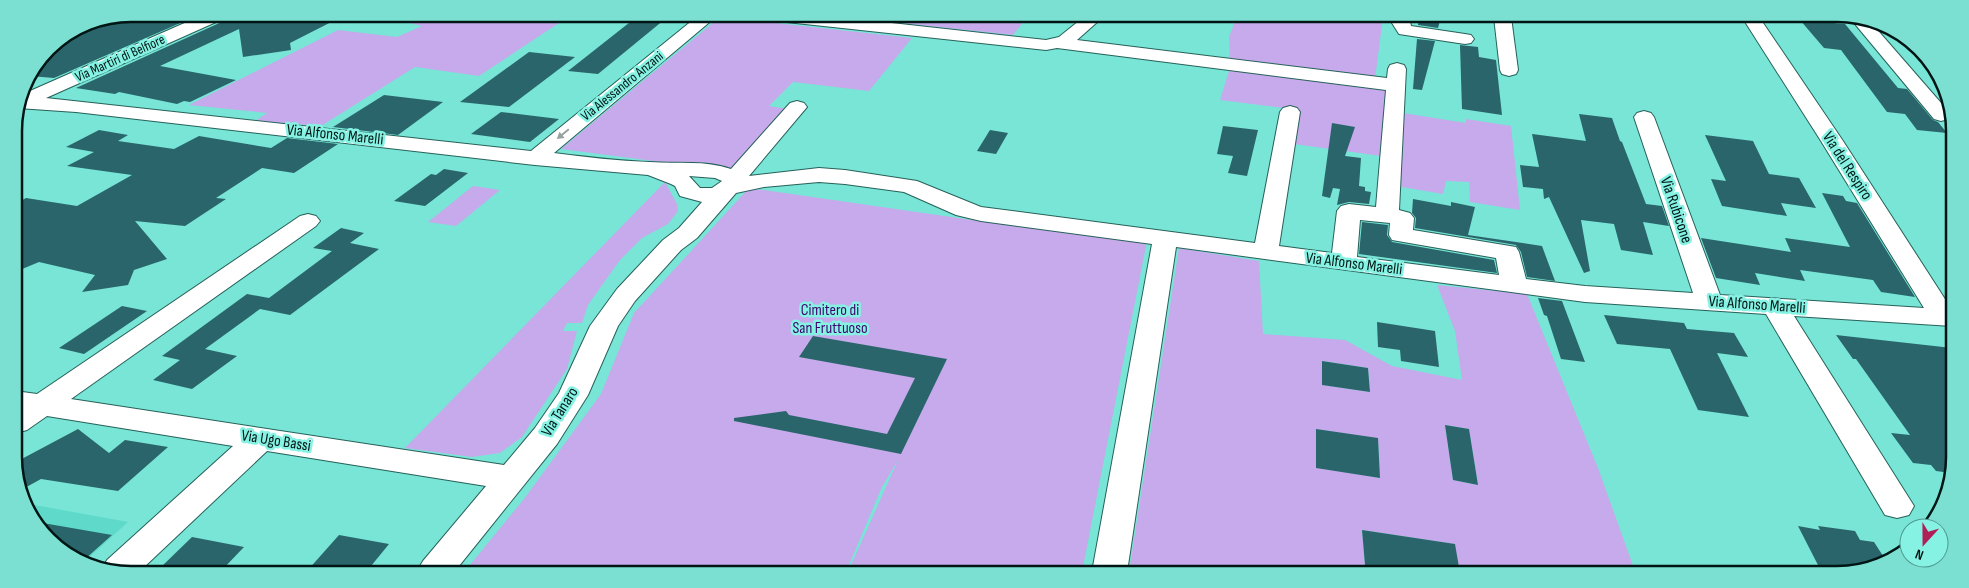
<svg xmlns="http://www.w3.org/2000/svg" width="1969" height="588" viewBox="0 0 1969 588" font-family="'Sofia Sans Condensed',sans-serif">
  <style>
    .built { fill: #5fd9c9 }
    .green { fill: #c6aaeb; fill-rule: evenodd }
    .building { fill: #29656b }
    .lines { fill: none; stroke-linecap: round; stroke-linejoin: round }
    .minor-casing { stroke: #266159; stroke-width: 2 }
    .minor { fill: #fff; fill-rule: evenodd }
    .oneway { fill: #99a2a1 }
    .labels { text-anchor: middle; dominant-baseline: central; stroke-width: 5; stroke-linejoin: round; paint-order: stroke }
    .far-street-label { font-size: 14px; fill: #011614; stroke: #86f2e3 }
    .street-label { font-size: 16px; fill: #011614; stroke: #86f2e3 }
    .park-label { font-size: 16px; fill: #41026c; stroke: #86f2e3 }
    .rim { fill: none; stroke: #011614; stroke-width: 2.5 }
  </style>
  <rect width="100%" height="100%" fill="#78e5d6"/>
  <polygon class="built" points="28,504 29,504 128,522 85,561 43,534"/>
  <g class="green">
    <polygon points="408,14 571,15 479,76 415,67 321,126 255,121 267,113 189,105 338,30 397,37 422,26 402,21 401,18"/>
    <polygon points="825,15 1028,16 1013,35"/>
    <polygon points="1237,16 1383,17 1375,79 1388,88 1381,156 1294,144 1299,110 1220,100 1230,68 1229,37"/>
    <polygon points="720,17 912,38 869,91 793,82 769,106 788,109 730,171 561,149"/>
    <polygon points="1403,113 1466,123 1466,119 1511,126 1520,210 1470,202 1469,182 1446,181 1443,194 1396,186"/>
    <polygon points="665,182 677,204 678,211 668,224 642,238 620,260 588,305 582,323 567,323 563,331 577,331 567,369 522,437 500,453 472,457 405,448"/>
    <polygon points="473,186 500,190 456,226 428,222"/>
    <polygon points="749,188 1000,224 1147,241 1082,572 848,572 898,460 882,487 846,572 465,571 524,499 601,394 634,313"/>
    <path d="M1179,248L1259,261L1263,334L1345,340L1392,366L1462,380L1455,331L1437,285L1527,294L1598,468L1636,574L1460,573L1454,544L1362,530L1365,565L1403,571V573L1129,572ZM1323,361L1368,368L1370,392L1323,385ZM1445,425L1469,429L1478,485L1453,480ZM1316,429L1378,439L1380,478L1316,467Z"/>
  </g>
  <g class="building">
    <polygon points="131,14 201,14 54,78 30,76 48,48 86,23"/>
    <polygon points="230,14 347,14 290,43 291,50 243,57 239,29 160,66 236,80 190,102 184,101 177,104 119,92 115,94 76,88 226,20"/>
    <polygon points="639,15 670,15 598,74 568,71"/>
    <polygon points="1419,17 1441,17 1438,28 1418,25"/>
    <polygon points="1800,20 1845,24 1898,88 1907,89 1933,120 1938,122 1947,133 1917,130 1905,114 1887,112 1841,50 1824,48"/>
    <polygon points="1417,39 1435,41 1422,90 1413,89"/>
    <polygon points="1460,45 1478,47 1479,57 1496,60 1502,115 1462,109"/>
    <polygon points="529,52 575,57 509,107 460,102"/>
    <polygon points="384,95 443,102 398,135 333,127"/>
    <polygon points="501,112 559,119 530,142 471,134"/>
    <polygon points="1579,114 1612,118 1620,141 1622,142 1646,204 1662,206 1669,226 1643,222 1653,255 1621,250 1614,224 1581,220 1590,271 1584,273 1549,197 1544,199 1543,189 1523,187 1520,165 1539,167 1532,134 1586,141"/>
    <polygon points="1332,123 1355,127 1345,156 1361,158 1359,186 1365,187 1365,191 1371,192 1369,204 1349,202 1337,205 1340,189 1333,188 1330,198 1322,196"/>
    <polygon points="1223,126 1258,130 1247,176 1228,173 1233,156 1217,154"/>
    <polygon points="99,130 128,135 118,141 174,149 199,136 271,148 287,138 338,144 294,173 262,168 216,198 226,199 185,226 135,221 167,259 134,270 128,285 82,292 95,275 39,262 15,272 14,205 26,198 77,206 132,175 67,166 94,152 66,147"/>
    <polygon points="990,130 1008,133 996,154 977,151"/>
    <polygon points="1705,135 1753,141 1769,174 1799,178 1816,208 1781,203 1787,216 1722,206 1711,179 1726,181"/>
    <polygon points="444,169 468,173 425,206 394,201 431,174 436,175"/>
    <polygon points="1822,193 1843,196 1846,201 1857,203 1915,297 1881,292 1873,280 1800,270 1805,281 1755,273 1760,285 1716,278 1701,238 1791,252 1785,238 1850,247"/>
    <polygon points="1413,199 1451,206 1451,202 1475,207 1468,235 1542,246 1555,281 1527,277 1521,252 1516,245 1415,228 1416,218 1412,213"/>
    <polygon points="1362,222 1388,225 1387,235 1392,242 1494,260 1497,273 1359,254"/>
    <polygon points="341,228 364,233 350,243 379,249 290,315 260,309 205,349 237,356 192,389 153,380 180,360 162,356 247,294 269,298 332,251 313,248"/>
    <polygon points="1538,298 1562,301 1585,362 1561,359 1547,316 1544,315"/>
    <polygon points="122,306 147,311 84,354 59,348"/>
    <polygon points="1604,315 1684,323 1687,329 1734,333 1748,357 1717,353 1749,417 1698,410 1670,349 1617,344"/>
    <polygon points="1377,322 1435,331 1439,367 1401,361 1400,350 1378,347"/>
    <polygon points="1836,335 1952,348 1951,473 1936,471 1931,465 1913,463 1891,433 1910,435 1856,359 1853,359"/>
    <polygon points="813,336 947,359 901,454 734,421 734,418 786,411 789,415 887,434 915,378 799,357"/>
    <polygon points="1322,361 1368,368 1370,392 1322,385"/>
    <polygon points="1445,425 1469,429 1478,485 1453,480"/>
    <polygon points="78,429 109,453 125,440 168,447 118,491 41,479 21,490 16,480 16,462"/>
    <polygon points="1316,429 1378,438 1380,478 1316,468"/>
    <polygon points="37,522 112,535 84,560 43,534"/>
    <polygon points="1798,526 1820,530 1818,526 1855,531 1860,540 1874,542 1885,559 1852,571 1819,567"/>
    <polygon points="1362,530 1455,544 1460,573 1403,573 1403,571 1365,565"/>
    <polygon points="339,535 389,544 367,571 307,571"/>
    <polygon points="192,537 244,547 221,571 158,570"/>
  </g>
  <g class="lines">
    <defs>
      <g id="minor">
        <path d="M205,14H228L225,18L46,98L531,151L699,15H718L554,153C586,157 618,161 650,162C678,164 705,160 731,169L790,103L797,101L804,103L807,107L749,176L819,168L845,170L917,181L981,207L1255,243L1280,112L1283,108L1290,106L1297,108L1300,112L1279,246L1332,253L1337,211L1341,206L1349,204L1376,207L1386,90L1057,48L1046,50L768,20L762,19L760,15H819L1046,40L1059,37L1085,16H1104L1077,40L1387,78L1388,69L1390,65L1397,63L1404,65L1406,69L1399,210L1410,213L1414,218L1413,230L1516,247L1519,252L1526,279L1585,286L1693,293L1634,117L1637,113L1644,111L1651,113L1654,117L1720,295L1924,308L1821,141L1742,17H1759L1843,141L1952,310V326L1794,316L1914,506L1909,515L1897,518L1885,515L1766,314L1585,302L1176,247L1127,572H1092L1152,244L981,221L956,215L904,192L845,184L819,182L764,187L736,193L697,238L681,250L635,301L618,326L588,395L557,444L455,571H417L423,561L486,486L267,451L141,570H102L107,560L233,446L47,416L27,430L16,433L15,391L37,394L300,216L308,214L316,216L320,221L316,226L71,399L504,465L535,428L559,393L590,326L617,289L663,240L679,228L702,202L680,196L675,186L671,184L648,175L535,165L76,112L18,108L21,95ZM689,176L715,178L722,181L712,188H700ZM1360,220L1390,223L1389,235L1392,240L1496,258L1499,275L1357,257Z"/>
        <polygon points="1393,17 1409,17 1411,26 1465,34 1471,35 1474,39 1471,43 1465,44 1399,34 1392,23"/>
        <polygon points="1494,17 1511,17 1518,70 1516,74 1509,76 1502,74 1500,70"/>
        <polygon points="1850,18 1867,18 1948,111 1951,115 1948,119 1941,121 1934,119"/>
      </g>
    </defs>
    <use href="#minor" class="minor-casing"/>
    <use href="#minor" class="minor"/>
  </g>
  <defs><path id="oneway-solid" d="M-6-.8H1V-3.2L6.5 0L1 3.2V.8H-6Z" transform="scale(1.25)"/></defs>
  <use class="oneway" href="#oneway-solid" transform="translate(563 134) rotate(141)"/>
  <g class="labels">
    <g class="far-street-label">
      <text transform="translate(120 58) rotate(-24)">Via Martiri di Belfiore</text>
      <text transform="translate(622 86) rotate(-39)">Via Alessandro Anzani</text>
    </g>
    <g class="street-label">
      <text transform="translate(335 135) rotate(6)">Via Alfonso Marelli</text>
      <text transform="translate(1847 166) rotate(57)">Via del Respiro</text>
      <text transform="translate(1676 210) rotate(71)">Via Rubicone</text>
      <text transform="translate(1354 264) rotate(7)">Via Alfonso Marelli</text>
      <text transform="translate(1757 305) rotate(4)">Via Alfonso Marelli</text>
      <text transform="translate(560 412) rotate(-58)">Via Tanaro</text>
      <text transform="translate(276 441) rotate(9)">Via Ugo Bassi</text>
    </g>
    <g class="park-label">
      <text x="830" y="310">Cimitero di<tspan x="830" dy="18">San Fruttuoso</tspan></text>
    </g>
  </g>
  <path d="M0 0H1969V588H0ZM131 22H1837A109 109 0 0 1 1946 131V457A109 109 0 0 1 1837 566H131A109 109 0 0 1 22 457V131A109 109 0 0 1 131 22Z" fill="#7be0d2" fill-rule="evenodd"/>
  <path class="rim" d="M131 22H1837A109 109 0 0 1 1946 131V457A109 109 0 0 1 1837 566H131A109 109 0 0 1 22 457V131A109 109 0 0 1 131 22Z"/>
  <g transform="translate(1924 543) rotate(201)"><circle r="24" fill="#86f2e3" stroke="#519a90"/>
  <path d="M0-4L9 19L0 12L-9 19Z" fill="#af2057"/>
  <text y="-8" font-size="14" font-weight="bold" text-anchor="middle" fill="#011614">N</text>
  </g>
</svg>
